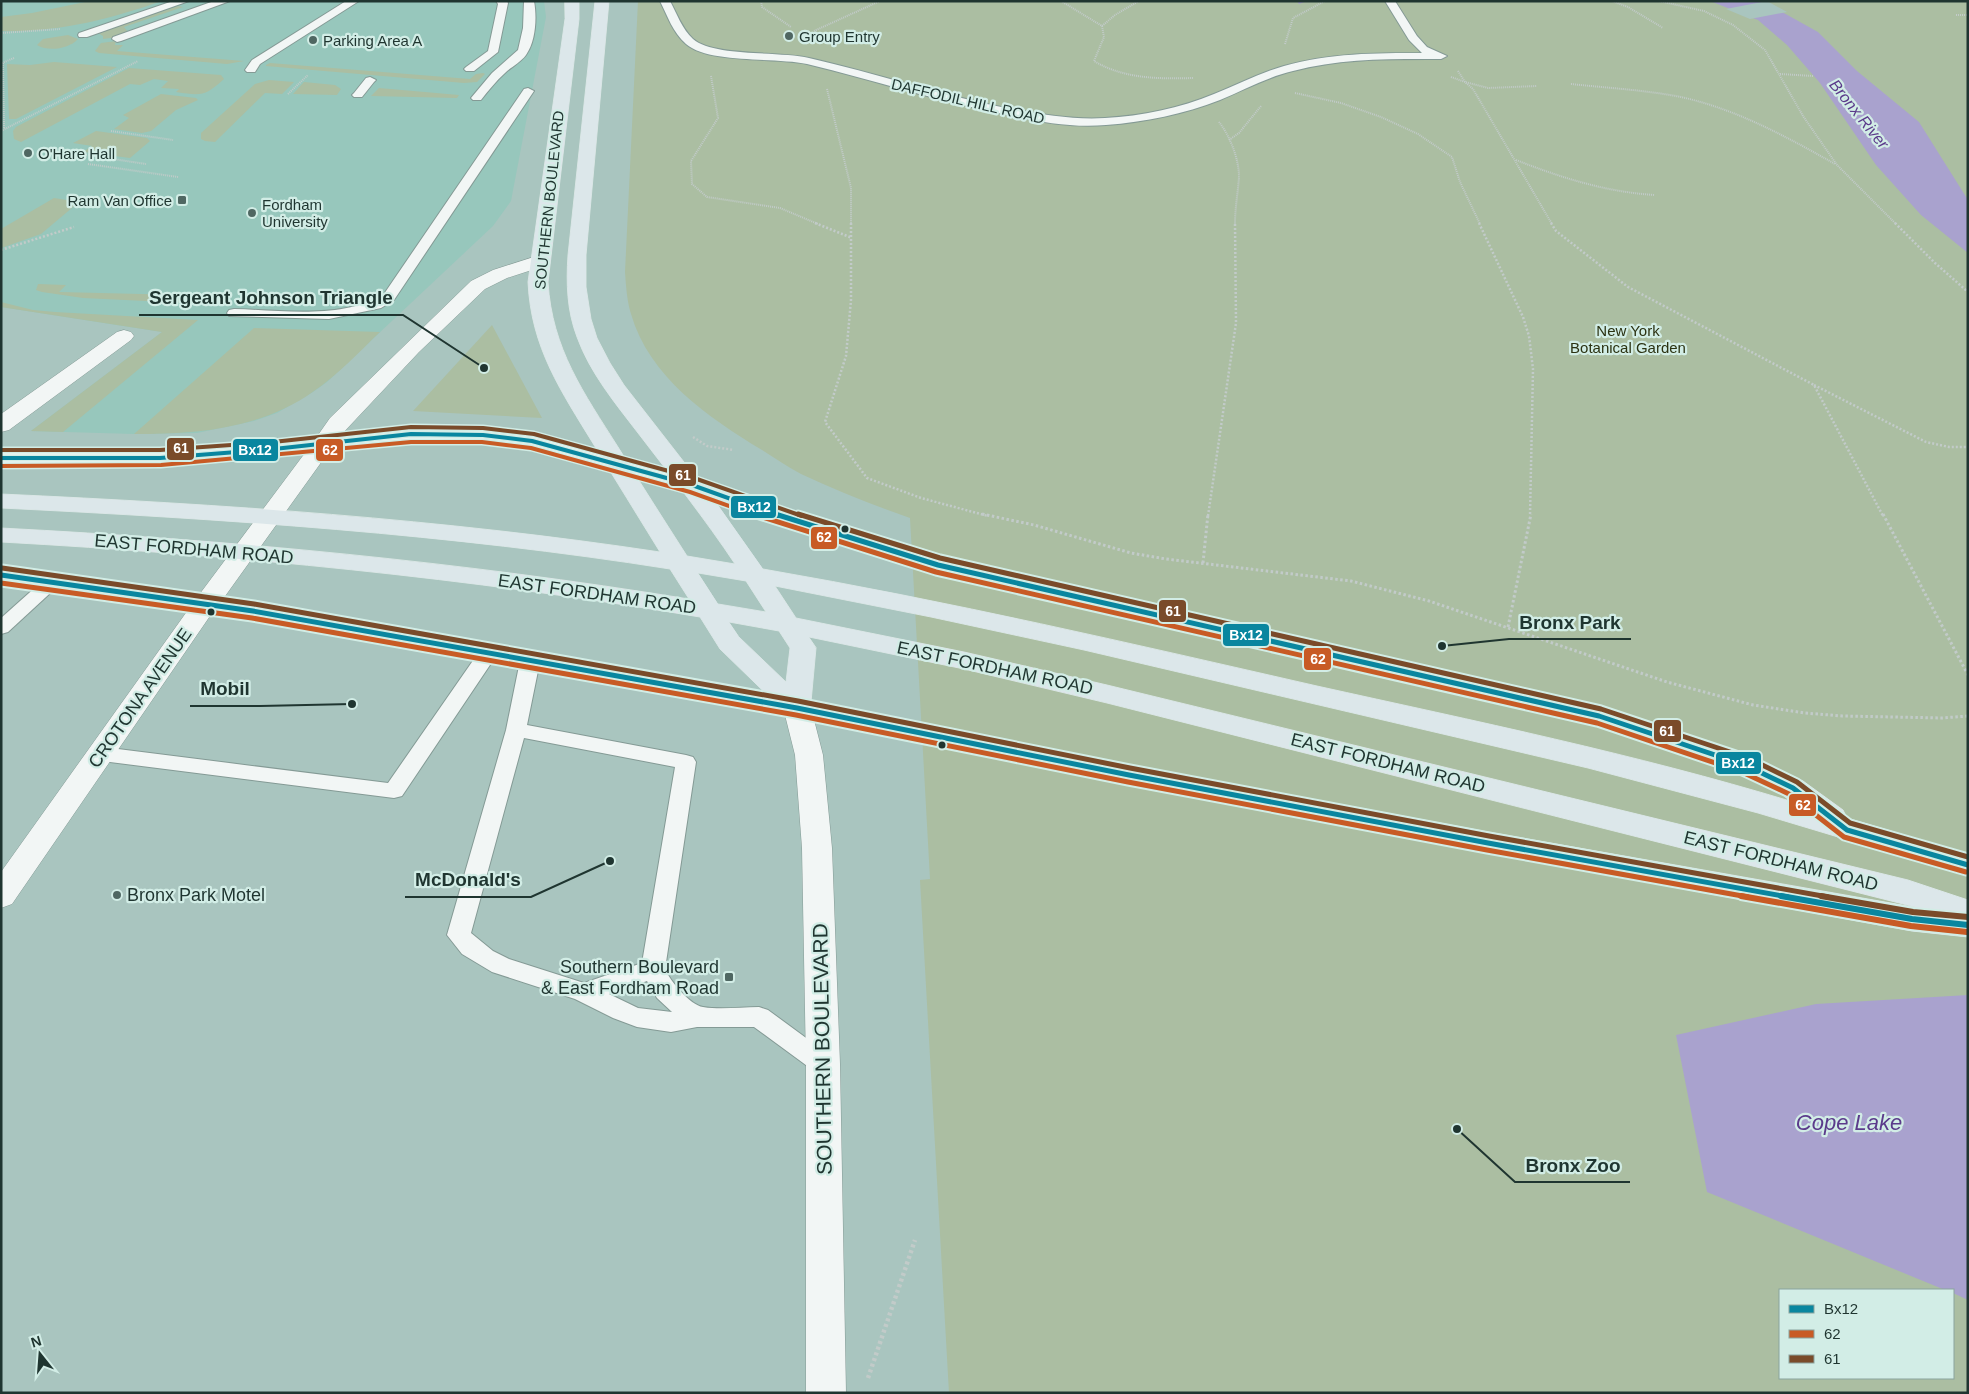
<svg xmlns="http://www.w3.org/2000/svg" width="1969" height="1394" viewBox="0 0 1969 1394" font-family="Arial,sans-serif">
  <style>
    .built { fill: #97c7bc }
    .green { fill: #abbea2; fill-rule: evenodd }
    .water { fill: #a9a2ce }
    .pier { fill: #a9c5bf }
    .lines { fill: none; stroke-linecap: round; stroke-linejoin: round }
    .stream { fill: #a9a2ce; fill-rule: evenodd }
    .lane-casing { stroke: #849a95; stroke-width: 2 }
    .street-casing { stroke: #849a95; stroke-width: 1 }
    .secondary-casing { stroke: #849a95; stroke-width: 1 }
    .primary-casing { stroke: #d8e5e2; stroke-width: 1 }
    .path-far3 { stroke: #c2cbc9; stroke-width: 2; stroke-dasharray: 1 1; stroke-linecap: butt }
    .path-far2 { stroke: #c2cbc9; stroke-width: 2.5; stroke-dasharray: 2 2; stroke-linecap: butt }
    .path-far1 { stroke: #c2cbc9; stroke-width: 3; stroke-dasharray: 2.5 2.5; stroke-linecap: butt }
    .path { stroke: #c2cbc9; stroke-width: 4.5; stroke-dasharray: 3 3; stroke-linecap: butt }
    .lane { fill: #f2f6f5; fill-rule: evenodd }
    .street { fill: #f2f6f5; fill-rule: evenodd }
    .secondary { fill: #f2f6f5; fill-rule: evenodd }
    .primary { fill: #dce7ea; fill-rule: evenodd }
    .path-bridge { stroke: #c2cbc9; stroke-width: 2; stroke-dasharray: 1 1; stroke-linecap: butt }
    .bus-1-far2-casing { stroke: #d2ede6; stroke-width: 7 }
    .bus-1-far1-casing { stroke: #d2ede6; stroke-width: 9 }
    .bus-1-casing { stroke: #d2ede6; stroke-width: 10 }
    .bus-2-far2-casing { stroke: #d2ede6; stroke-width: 7 }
    .bus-2-far1-casing { stroke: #d2ede6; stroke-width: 9 }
    .bus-2-casing { stroke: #d2ede6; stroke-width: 10 }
    .bus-3-far2-casing { stroke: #d2ede6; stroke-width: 7 }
    .bus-3-far1-casing { stroke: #d2ede6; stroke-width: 9 }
    .bus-3-casing { stroke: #d2ede6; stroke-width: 10 }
    .bus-1-far2 { stroke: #09869f; stroke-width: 4 }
    .bus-1-far1 { stroke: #09869f; stroke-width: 5 }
    .bus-1 { stroke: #09869f; stroke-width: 6 }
    .bus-2-far2 { stroke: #c85b25; stroke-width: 4 }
    .bus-2-far1 { stroke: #c85b25; stroke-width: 5 }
    .bus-2 { stroke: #c85b25; stroke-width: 6 }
    .bus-3-far2 { stroke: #7a4b2a; stroke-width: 4 }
    .bus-3-far1 { stroke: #7a4b2a; stroke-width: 5 }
    .bus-3 { stroke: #7a4b2a; stroke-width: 6 }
    .poi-dot { fill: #4f6762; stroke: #d2ede6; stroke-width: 2 }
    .bus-dot { fill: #1f3530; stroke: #d2ede6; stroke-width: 2 }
    .labels { text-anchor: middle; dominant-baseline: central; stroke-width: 4.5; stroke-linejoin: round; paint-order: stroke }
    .far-poi-label { font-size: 15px; fill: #1f3530; stroke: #d2ede6; text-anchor: start }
    .far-street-label { font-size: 15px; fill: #1f3530; stroke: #d2ede6 }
    .far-park-label { font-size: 15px; fill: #2b3212; stroke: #d2ede6 }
    .far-water-label { font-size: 16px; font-style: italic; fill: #5b3b8b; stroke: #d2ede6 }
    .street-label { font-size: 18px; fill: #1f3530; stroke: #d2ede6 }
    .poi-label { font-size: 18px; fill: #1f3530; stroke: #d2ede6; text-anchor: start }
    .near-street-label { font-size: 21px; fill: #1f3530; stroke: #d2ede6 }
    .near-water-label { font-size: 22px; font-style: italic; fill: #5b3b8b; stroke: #d2ede6 }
    .leader { fill: none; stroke: #1f3530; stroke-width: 2 }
    .callout-dot { fill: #1f3530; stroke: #d2ede6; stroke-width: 2 }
    .callout-label { font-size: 19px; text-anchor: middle; font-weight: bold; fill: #1f3530; stroke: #d2ede6; stroke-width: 4.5; stroke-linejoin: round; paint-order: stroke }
    .line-badge { stroke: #d2ede6; stroke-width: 2 }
    .badge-label { font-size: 14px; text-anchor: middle; font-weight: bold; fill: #fff }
  </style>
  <rect width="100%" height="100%" fill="#a9c5bf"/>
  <polygon class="built" points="1,1 544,1 546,17 511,201 493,226 327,382 313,392 277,413 254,421 197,433 134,434 31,431 162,332 1,307"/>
  <g class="green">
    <path d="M90,1H162C110,19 57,33 1,31V17L32,13Z"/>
    <path d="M638,1H1968V1393H949L920,880L930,879L910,518C873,505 837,491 801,474C788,467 775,458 762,450C709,418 649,377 631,314C627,301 626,286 625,272ZM1780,1290H1953V1378H1780Z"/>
    <polygon points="178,6 183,7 124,27 128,32 118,37 103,39 103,36 98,33"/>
    <path d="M68,35L78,39C69,49 48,52 37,45L43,39Z"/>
    <polygon points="116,41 115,45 123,45 117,51 244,61 227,64 99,53 95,51 101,43"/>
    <polygon points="54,62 117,67 16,119 9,119 7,64 30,65"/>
    <polygon points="270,63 470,79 476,74 483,73 485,74 477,82 464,83 266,66 266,65"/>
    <path d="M129,68L221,75L224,79C205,96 202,96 176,92L179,89L161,88L168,81L154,79L140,85L130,84L21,142L14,139L13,131L16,127Z"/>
    <polygon points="269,80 294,82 282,94 265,93 215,142 205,141 201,139 201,133 255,84"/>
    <polygon points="304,82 335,85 341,89 337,95 293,94"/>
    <polygon points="379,88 459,95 457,98 371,96"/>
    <polygon points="161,94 196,98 198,100 176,110 151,131 142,133 114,129 129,118 123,115"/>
    <polygon points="96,131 147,138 150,141 130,158 83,152 92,146 73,143"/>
    <polygon points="54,198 79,202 41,234 1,248 1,229"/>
    <polygon points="38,284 66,285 59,292 224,296 217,303 209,304 83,298 42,292 36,290"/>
    <polygon points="1,302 33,310 55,312 198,320 63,432 31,431 162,332 1,307"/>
    <polygon points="492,325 542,418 413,411"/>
    <path d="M254,328L380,332C359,352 338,375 314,391C261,429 198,434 134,434Z"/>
  </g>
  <g class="water">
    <polygon points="1710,1 1762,1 1818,32 1857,71 1919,122 1968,200 1968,253 1921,215 1876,165 1820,83 1787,45 1758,20"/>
    <polygon points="1968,995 1968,1300 1953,1293 1953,1290 1945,1290 1707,1192 1676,1035 1816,1004"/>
  </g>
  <polygon class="pier" points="1767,1 1787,12 1750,19 1726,9"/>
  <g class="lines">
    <polygon class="stream" points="1297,1 1307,1 1299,4"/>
    <defs>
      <g id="lane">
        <polygon points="173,1 189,1 87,37 79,37 78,35 79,33"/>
        <polygon points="214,1 230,1 121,41 117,42 112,39 113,37"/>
        <polygon points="346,1 359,1 260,64 255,72 247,72 245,70 252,60"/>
        <polygon points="496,1 507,1 508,3 498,52 474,71 466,71 464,69 466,67 488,51 498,4"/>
        <path d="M524,1H534C537,17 536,41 526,55C520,63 511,67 505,73C496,81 488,91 481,100H473L471,98L492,73L518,50L523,28Z"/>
        <path d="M660,1H670C677,14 682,29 693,39C713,57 780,51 809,58C875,73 940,95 1006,108C1039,114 1072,120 1105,118C1142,116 1180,108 1214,94C1237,85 1259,73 1284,66C1329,53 1376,53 1422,53L1409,40L1385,1H1395L1417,36L1427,47L1447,56L1441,59C1392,59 1341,58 1293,71C1267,77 1244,90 1220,100C1184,114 1145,122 1106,125C1073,128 1040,122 1008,115C940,102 874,80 807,64C775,57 709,64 686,44C673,33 667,15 660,1Z"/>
        <polygon points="370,77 376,80 374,82 362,97 354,97 352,95 354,93 366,78"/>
        <path d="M528,88L534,91L394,300L381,308L329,319L229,316L227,313L229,310L234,309C282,310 341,320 384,294L524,89Z"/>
        <polygon points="53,575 59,577 62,581 59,585 8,632 1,634 1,618 47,577"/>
        <polygon points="488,647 495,649 498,653 402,796 394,798 102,761 95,759 92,754 95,749 102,747 388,783 481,649"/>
        <path d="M530,655L537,657L540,661L527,725L686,755L693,757L696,762L665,969C670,981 690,1005 703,1007C721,1010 741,1007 759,1007L768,1010L832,1057L836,1064L832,1071L823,1074L814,1071L754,1027H697L671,1032L637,1027L613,1018L575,999L492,972L462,954L447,935L506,730L520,661L523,657ZM524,738L675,767L642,963L584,983L509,959L493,951L471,933ZM647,981L657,998L672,1012L638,1008L609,994Z"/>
      </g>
      <polygon id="street" points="124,330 131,332 134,336 131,340 9,430 1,432 1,414 117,332"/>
      <path id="secondary" d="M540,255L547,257L550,261L547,265L507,278L485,289L419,352L341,435C397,428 452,424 508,431C574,439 637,461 700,480L704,485L700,490L692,492C639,479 588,458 534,449C466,436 399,442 330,450L223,599L807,702L811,708L823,755L832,848L840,1064L846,1393H806V1064L802,848L795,755L785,715L212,613L12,904L1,908V872L188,610L1,583V567L199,595L305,453C204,464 103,466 1,465V451L171,449L316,438L330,418L471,281L493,270Z"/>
      <path id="primary" d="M565,1H579V19L548,282C552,349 584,393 618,447C641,484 664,520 687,556L735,564C705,519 671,476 638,433C615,403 590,373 577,337C567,311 566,283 568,255L595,1H609L586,255V287L591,319L597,338L610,363L624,385L698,480L790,512L944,559L1609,709L1755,758L1803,781L1843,810L1847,818L1968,854V876L1758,813L1588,768L1084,650L931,617L775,586L796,618L964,652L1107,685L1908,880L1968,900V937L1912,931C1540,863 1168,793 797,717L787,714L720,649L700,617C468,578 235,555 1,542V528C232,540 461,562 689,599L670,569C449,534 225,519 1,508V494C221,504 442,519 660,552C638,516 616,481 594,445C561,391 531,348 528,282L565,19ZM715,501L774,522L929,570L1593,724L1735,772L1783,795L1790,801C1635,754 1475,721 1317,686C1133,644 949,601 763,569ZM698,573L746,581L766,612L718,604ZM729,622L779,631L790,648L786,682L739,637ZM809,637L964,669L1107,703L1919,908L1488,832L1129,765L811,702L816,648Z"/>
    </defs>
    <use href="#lane" class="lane-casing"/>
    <use href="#street" class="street-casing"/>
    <use href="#secondary" class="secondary-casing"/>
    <use href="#primary" class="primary-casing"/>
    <g class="path-far3">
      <polyline points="761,1 762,7 791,27"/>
      <path d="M1061,1L1102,26L1104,37L1094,61C1124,79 1159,79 1193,78"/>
      <polyline points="1612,1 1628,7 1663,28"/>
      <polyline points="1659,1 1704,11 1733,25 1765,50 1803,116 1837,165 1896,224"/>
      <polyline points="1956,15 1968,15"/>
      <polyline points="1102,26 1115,15 1139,1"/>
      <polyline points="814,31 880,1"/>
      <polyline points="1,33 60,29"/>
      <polyline points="1285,44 1293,18 1325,1"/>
      <polyline points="2,63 14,58"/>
      <polyline points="3,63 4,129"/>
      <polyline points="1458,71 1465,82 1488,88 1537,86"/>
      <polyline points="1780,74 1813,76"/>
      <polyline points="711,76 718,118 691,161 692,184 707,197 780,208 818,224"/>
      <polyline points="1451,77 1465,82 1473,89 1552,224"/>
      <path d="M1571,84C1608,88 1645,90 1681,97C1736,109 1787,137 1835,164"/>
      <polyline points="827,89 851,188 851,224"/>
      <polyline points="1295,93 1341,103 1381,117 1418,134 1452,157 1460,182 1480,224"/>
      <polyline points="288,94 308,75"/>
      <path d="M1219,122C1230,136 1239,159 1239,177C1238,192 1235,208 1235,224"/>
      <polyline points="1,131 138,61"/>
      <polyline points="111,131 173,140"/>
      <polyline points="1229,140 1239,133 1261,106"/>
      <polyline points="80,154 146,164"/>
      <path d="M1516,160C1562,178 1606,192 1655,195"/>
    </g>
    <g class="path-far2">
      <polyline points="815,223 852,238"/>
      <polyline points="851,223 851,300 846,356 825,422 867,478 921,498 988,516"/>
      <polyline points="1479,223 1523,317 1529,336 1533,369 1530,516"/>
      <polyline points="1551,223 1556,231 1628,287 1814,385 1883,516"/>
      <polyline points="1895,223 1935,263 1968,292"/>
      <polyline points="1,250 74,227"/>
      <polyline points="1814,385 1926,442 1949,447 1968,447"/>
      <polyline points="693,437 707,446 734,450"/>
      <polyline points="1208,516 1236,323 1235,223"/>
    </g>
    <g class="path-far1">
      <polyline points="982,514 1034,525 1131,553 1166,559 1351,581 1429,601 1667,682 1753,705 1805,713 1842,716 1942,718 1968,716"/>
      <polyline points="1883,514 1968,675"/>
      <polyline points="1203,563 1208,514"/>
      <polyline points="1508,627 1531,514"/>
    </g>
    <polyline class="path" points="868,1378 915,1240"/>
    <use href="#lane" class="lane"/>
    <use href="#street" class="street"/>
    <use href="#secondary" class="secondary"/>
    <use href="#primary" class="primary"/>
    <polyline class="path-bridge" points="88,164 178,177"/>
    <defs>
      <polyline id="bus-1-far2" points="1,458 160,458 274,449 411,434 483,435 532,441 692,485 778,516"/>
      <g id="bus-1-far1">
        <polyline points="775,514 938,565 1599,716 1745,765 1793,788 1847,830 1968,865"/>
        <polyline points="1,575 253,611 797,708 1129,775 1488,843 1788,897"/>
      </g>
      <polyline id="bus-1" points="1781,896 1912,919 1968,925"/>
      <polyline id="bus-2-far2" points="1,466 161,465 411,442 482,442 531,448 690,492 757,516"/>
      <g id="bus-2-far1">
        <polyline points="753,514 936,572 1597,723 1742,772 1789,794 1844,837 1966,872"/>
        <polyline points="1,583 252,618 796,715 1128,782 1487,850 1748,897"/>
      </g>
      <polyline id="bus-2" points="1741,896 1911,926 1967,932"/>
      <polyline id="bus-3-far2" points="1,450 160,450 273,442 411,427 483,428 534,434 694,478 802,516"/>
      <g id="bus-3-far1">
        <polyline points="798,514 940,558 1601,709 1748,758 1797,782 1850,823 1968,857"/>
        <polyline points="2,568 254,604 798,701 1130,768 1489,836 1828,897"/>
      </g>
      <polyline id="bus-3" points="1821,896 1913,912 1968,917"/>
    </defs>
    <use href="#bus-1-far2" class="bus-1-far2-casing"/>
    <use href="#bus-1-far1" class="bus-1-far1-casing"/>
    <use href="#bus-1" class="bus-1-casing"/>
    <use href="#bus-2-far2" class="bus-2-far2-casing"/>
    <use href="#bus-2-far1" class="bus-2-far1-casing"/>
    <use href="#bus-2" class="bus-2-casing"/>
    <use href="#bus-3-far2" class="bus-3-far2-casing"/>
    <use href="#bus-3-far1" class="bus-3-far1-casing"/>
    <use href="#bus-3" class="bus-3-casing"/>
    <use href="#bus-1-far2" class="bus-1-far2"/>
    <use href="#bus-1-far1" class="bus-1-far1"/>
    <use href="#bus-1" class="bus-1"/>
    <use href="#bus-2-far2" class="bus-2-far2"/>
    <use href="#bus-2-far1" class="bus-2-far1"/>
    <use href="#bus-2" class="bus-2"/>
    <use href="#bus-3-far2" class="bus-3-far2"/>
    <use href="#bus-3-far1" class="bus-3-far1"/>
    <use href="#bus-3" class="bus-3"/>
  </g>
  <g class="poi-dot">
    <circle cx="789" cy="36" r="5"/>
    <circle cx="313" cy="40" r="5"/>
    <circle cx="28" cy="153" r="5"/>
    <rect x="177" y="195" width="10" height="10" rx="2.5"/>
    <circle cx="252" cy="213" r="5"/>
    <circle cx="117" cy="895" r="5"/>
    <rect x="724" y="972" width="10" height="10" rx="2.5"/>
  </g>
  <g class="bus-dot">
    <circle cx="845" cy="529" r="4.5"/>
    <circle cx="211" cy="612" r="4.5"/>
    <circle cx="942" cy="745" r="4.5"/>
  </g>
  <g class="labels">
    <g class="far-poi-label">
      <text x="799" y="36">Group Entry</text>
      <text x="323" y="40">Parking Area A</text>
      <text x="38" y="153">O'Hare Hall</text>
      <text x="172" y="200" text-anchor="end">Ram Van Office</text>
      <text x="262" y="204">Fordham<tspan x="262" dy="17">University</tspan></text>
    </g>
    <g class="far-street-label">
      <text transform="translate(968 101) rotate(13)">DAFFODIL HILL ROAD</text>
      <text transform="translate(549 200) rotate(-84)">SOUTHERN BOULEVARD</text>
    </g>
    <g class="far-park-label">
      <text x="1628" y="330">New York<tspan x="1628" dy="17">Botanical Garden</tspan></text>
    </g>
    <g class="far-water-label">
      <text transform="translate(1859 114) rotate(51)">Bronx River</text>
    </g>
    <g class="street-label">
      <text transform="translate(194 549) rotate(5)">EAST FORDHAM ROAD</text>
      <text transform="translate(597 594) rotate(8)">EAST FORDHAM ROAD</text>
      <text transform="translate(995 668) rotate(12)">EAST FORDHAM ROAD</text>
      <text transform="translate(140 698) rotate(-55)">CROTONA AVENUE</text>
      <text transform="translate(1388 763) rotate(14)">EAST FORDHAM ROAD</text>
      <text transform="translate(1781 861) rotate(14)">EAST FORDHAM ROAD</text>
    </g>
    <g class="poi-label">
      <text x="127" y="895">Bronx Park Motel</text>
      <text x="719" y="967" text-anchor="end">Southern Boulevard<tspan x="719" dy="21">&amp; East Fordham Road</tspan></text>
    </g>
    <g class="near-street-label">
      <text transform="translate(822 1049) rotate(-91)">SOUTHERN BOULEVARD</text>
    </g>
    <g class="near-water-label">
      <text x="1849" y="1122">Cope Lake</text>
    </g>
  </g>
  <path class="leader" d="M484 368L403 315H139M1442 646L1509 639H1631M352 704L260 706H190M610 861L531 897H405M1457 1129L1515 1182H1630"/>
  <g class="callout-dot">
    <circle cx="484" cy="368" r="5"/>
    <circle cx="1442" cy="646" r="5"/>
    <circle cx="352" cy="704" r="5"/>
    <circle cx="610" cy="861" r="5"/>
    <circle cx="1457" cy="1129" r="5"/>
  </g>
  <g class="callout-label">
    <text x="271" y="304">Sergeant Johnson Triangle</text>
    <text x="1570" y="629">Bronx Park</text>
    <text x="225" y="695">Mobil</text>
    <text x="468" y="886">McDonald's</text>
    <text x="1573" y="1172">Bronx Zoo</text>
  </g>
  <g class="line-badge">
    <rect x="166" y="437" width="29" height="24" rx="5" fill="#7a4b2a"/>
    <rect x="315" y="438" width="29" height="24" rx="5" fill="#c85b25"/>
    <rect x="232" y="438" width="47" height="24" rx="5" fill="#09869f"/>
    <rect x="668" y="463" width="29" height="24" rx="5" fill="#7a4b2a"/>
    <rect x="730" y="495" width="47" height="24" rx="5" fill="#09869f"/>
    <rect x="810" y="526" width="28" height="24" rx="5" fill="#c85b25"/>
    <rect x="1158" y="599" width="29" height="24" rx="5" fill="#7a4b2a"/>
    <rect x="1222" y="623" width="48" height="24" rx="5" fill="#09869f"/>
    <rect x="1303" y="647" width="29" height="24" rx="5" fill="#c85b25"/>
    <rect x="1653" y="719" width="29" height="24" rx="5" fill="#7a4b2a"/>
    <rect x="1715" y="751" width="47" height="24" rx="5" fill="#09869f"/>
    <rect x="1788" y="793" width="29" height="24" rx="5" fill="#c85b25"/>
  </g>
  <g class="badge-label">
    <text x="181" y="453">61</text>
    <text x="330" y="455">62</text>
    <text x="255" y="455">Bx12</text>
    <text x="683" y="480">61</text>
    <text x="754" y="512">Bx12</text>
    <text x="824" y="542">62</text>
    <text x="1173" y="616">61</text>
    <text x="1246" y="640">Bx12</text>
    <text x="1318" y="664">62</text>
    <text x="1667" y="736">61</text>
    <text x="1738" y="768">Bx12</text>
    <text x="1803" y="810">62</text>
  </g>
  <rect width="1969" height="1394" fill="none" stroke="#1f3530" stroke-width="5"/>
  <rect x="1779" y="1289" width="175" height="90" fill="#d2ede6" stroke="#8aa39d"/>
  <rect x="1789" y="1305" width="25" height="8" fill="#09869f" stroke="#8aa39d"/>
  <text x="1824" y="1314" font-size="15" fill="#1f3530">Bx12</text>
  <rect x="1789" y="1330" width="25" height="8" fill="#c85b25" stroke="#8aa39d"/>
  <text x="1824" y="1339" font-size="15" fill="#1f3530">62</text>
  <rect x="1789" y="1355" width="25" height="8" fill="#7a4b2a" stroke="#8aa39d"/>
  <text x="1824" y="1364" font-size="15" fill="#1f3530">61</text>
  <g transform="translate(40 1354) rotate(343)" stroke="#d2ede6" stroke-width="4" paint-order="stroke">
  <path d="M0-4L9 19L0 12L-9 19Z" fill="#1f3530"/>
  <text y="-8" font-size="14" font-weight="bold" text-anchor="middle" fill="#1f3530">N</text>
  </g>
</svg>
